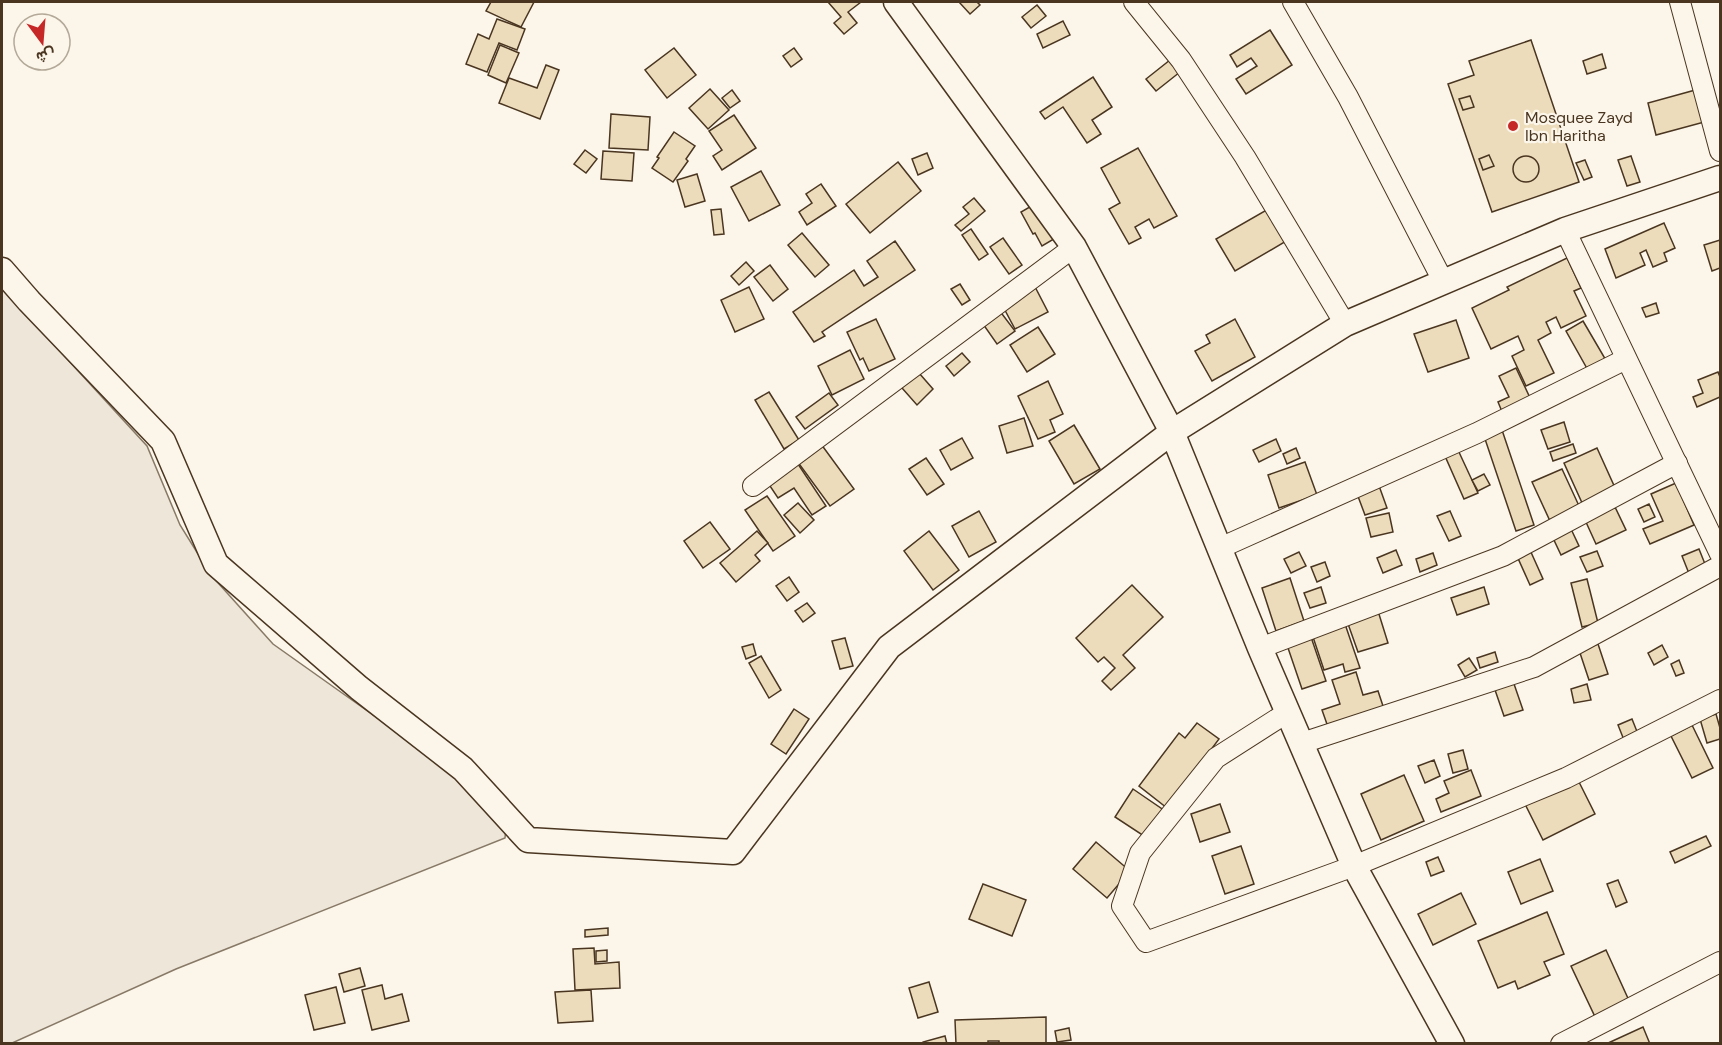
<svg xmlns="http://www.w3.org/2000/svg" width="1722" height="1045" viewBox="0 0 1722 1045" font-family="'DM Sans',Vazirmatn,sans-serif">
  <style>
    .green { fill: #ede6d9; stroke: #887966; stroke-width: 1.5 }
    .building { fill: #ecdcbc; stroke: #4a3520; stroke-width: 1.5 }
    .lines { fill: none; stroke-linecap: round; stroke-linejoin: round }
    .minor-casing { stroke: #4a3520; stroke-width: 22 }
    .tertiary-casing { stroke: #4a3520; stroke-width: 27 }
    .minor { stroke: #fbf6e9; stroke-width: 20 }
    .tertiary { stroke: #fbf6e9; stroke-width: 24 }
    .poi-dot { fill: #c62828; stroke: #fbf6e9; stroke-width: 2 }
    .labels { text-anchor: middle; dominant-baseline: central; stroke-width: 4.5; stroke-linejoin: round; paint-order: stroke }
    .poi-label { font-size: 16px; fill: #4a3520; stroke: #fbf6e9; text-anchor: start }
  </style>
  <rect width="100%" height="100%" fill="#fbf6e9"/>
  <polygon class="green" points="2,288 147,446 180,525 211,575 273,644 438,761 506,827 505,838 176,969 10,1044 2,1043"/>
  <g class="building">
    <polygon points="491,2 534,2 521,27 486,11"/>
    <polygon points="828,2 861,2 848,12 857,23 844,34 834,23 841,17"/>
    <polygon points="959,2 977,2 980,5 970,14"/>
    <polygon points="1037,5 1046,16 1031,28 1022,17"/>
    <polygon points="497,19 525,29 517,50 499,43 487,72 466,64 478,34 489,39"/>
    <polygon points="1063,21 1070,35 1043,48 1037,34"/>
    <polygon points="1270,30 1292,65 1246,94 1236,79 1257,66 1251,58 1237,67 1230,55"/>
    <polygon points="1531,40 1579,182 1492,212 1448,84 1474,75 1469,61"/>
    <polygon points="500,45 519,53 506,83 488,75"/>
    <polygon points="674,48 696,75 667,98 645,70"/>
    <polygon points="794,48 802,59 791,67 783,56"/>
    <polygon points="1602,54 1606,68 1587,74 1583,61"/>
    <polygon points="1170,60 1180,72 1156,91 1146,79"/>
    <polygon points="546,65 559,70 540,119 499,103 509,78 537,88"/>
    <polygon points="1093,77 1112,107 1092,120 1101,134 1087,143 1063,107 1045,119 1040,112"/>
    <polygon points="710,89 729,110 708,129 689,108"/>
    <polygon points="1699,89 1708,121 1656,135 1648,103"/>
    <polygon points="732,90 740,101 730,108 722,98"/>
    <polygon points="1470,96 1474,107 1463,110 1459,99"/>
    <polygon points="611,114 650,117 648,150 609,148"/>
    <polygon points="734,115 756,148 722,170 713,156 722,150 709,131"/>
    <polygon points="674,132 695,146 686,159 688,161 673,182 652,168 659,158 657,157"/>
    <polygon points="1138,148 1177,216 1154,228 1149,219 1135,227 1141,238 1129,244 1109,209 1120,203 1101,168"/>
    <polygon points="585,150 597,159 586,173 574,164"/>
    <polygon points="603,151 634,153 632,181 601,179"/>
    <polygon points="927,153 933,168 918,175 912,159"/>
    <polygon points="1489,155 1494,166 1483,170 1479,159"/>
    <circle cx="1526" cy="169" r="13"/>
    <polygon points="1631,156 1640,182 1627,186 1618,160"/>
    <polygon points="1585,160 1592,177 1584,180 1576,163"/>
    <polygon points="898,162 921,191 870,233 846,204"/>
    <polygon points="761,171 780,205 749,221 731,187"/>
    <polygon points="697,174 705,201 685,207 677,180"/>
    <polygon points="821,184 836,206 807,225 799,212 812,203 806,194"/>
    <polygon points="974,198 985,211 961,231 955,225 969,214 963,207"/>
    <polygon points="1040,201 1059,236 1042,246 1035,233 1033,234 1021,212"/>
    <polygon points="1270,208 1288,240 1235,271 1216,239"/>
    <polygon points="721,209 724,234 714,235 711,210"/>
    <polygon points="1664,223 1675,248 1664,253 1667,261 1653,267 1646,250 1640,253 1645,265 1616,278 1605,249"/>
    <polygon points="971,229 988,254 979,260 962,235"/>
    <polygon points="802,233 829,265 815,277 788,245"/>
    <polygon points="1003,238 1022,265 1009,274 990,247"/>
    <polygon points="1720,240 1720,268 1712,271 1704,245"/>
    <polygon points="895,241 915,270 822,332 825,336 814,342 793,312 854,270 864,286 878,277 867,261"/>
    <polygon points="1567,258 1581,288 1574,291 1586,316 1561,328 1556,317 1546,322 1551,333 1538,340 1554,373 1526,386 1512,356 1524,350 1518,336 1491,349 1472,308 1509,290 1507,287"/>
    <polygon points="746,262 754,271 739,285 731,276"/>
    <polygon points="770,265 788,289 773,301 754,277"/>
    <polygon points="1032,281 1048,312 1015,329 999,299"/>
    <polygon points="960,284 970,300 962,305 951,289"/>
    <polygon points="749,287 764,319 735,332 721,300"/>
    <polygon points="993,302 1015,331 997,344 976,314"/>
    <polygon points="1656,303 1659,313 1646,317 1642,308"/>
    <polygon points="876,319 895,359 869,371 863,358 860,360 847,332"/>
    <polygon points="1235,319 1255,357 1212,381 1195,351 1210,343 1206,335"/>
    <polygon points="1456,320 1469,358 1428,372 1414,334"/>
    <polygon points="1583,321 1607,362 1589,372 1566,331"/>
    <polygon points="1038,327 1055,354 1027,372 1010,345"/>
    <polygon points="850,350 864,379 832,395 818,366"/>
    <polygon points="962,353 970,362 954,376 946,366"/>
    <polygon points="912,365 933,389 917,405 895,380"/>
    <polygon points="1516,368 1531,400 1503,414 1498,402 1509,397 1499,376"/>
    <polygon points="1718,372 1720,377 1720,397 1697,407 1693,397 1703,393 1698,380"/>
    <polygon points="1048,381 1063,414 1050,420 1055,432 1038,439 1018,396"/>
    <polygon points="769,392 799,440 784,449 755,400"/>
    <polygon points="829,393 838,405 805,429 796,417"/>
    <polygon points="1024,418 1033,446 1007,453 999,426"/>
    <polygon points="1564,422 1570,442 1548,449 1541,430"/>
    <polygon points="1074,425 1100,469 1074,484 1049,441"/>
    <polygon points="1502,430 1534,525 1516,531 1484,436"/>
    <polygon points="962,438 973,458 951,470 940,450"/>
    <polygon points="1276,439 1281,451 1259,462 1253,450"/>
    <polygon points="821,444 854,489 830,506 797,461"/>
    <polygon points="1573,444 1576,453 1553,461 1550,452"/>
    <polygon points="1296,448 1300,458 1287,464 1283,454"/>
    <polygon points="1597,448 1616,490 1583,505 1564,463"/>
    <polygon points="1458,450 1478,493 1464,499 1445,456"/>
    <polygon points="926,458 944,484 927,495 909,469"/>
    <polygon points="1305,462 1317,495 1279,508 1268,475"/>
    <polygon points="798,464 826,506 812,515 794,488 778,498 768,483"/>
    <polygon points="1562,469 1580,508 1550,521 1532,482"/>
    <polygon points="1484,474 1490,485 1478,491 1472,480"/>
    <polygon points="1378,483 1387,508 1365,515 1356,491"/>
    <polygon points="1676,483 1694,525 1650,544 1643,529 1663,521 1651,494"/>
    <polygon points="767,496 795,536 773,551 745,510"/>
    <polygon points="798,503 814,520 800,533 784,515"/>
    <polygon points="1649,504 1655,517 1644,522 1638,509"/>
    <polygon points="1615,507 1626,530 1596,544 1585,520"/>
    <polygon points="979,511 996,542 969,557 952,526"/>
    <polygon points="1450,511 1461,536 1449,541 1437,516"/>
    <polygon points="1389,513 1393,532 1371,537 1366,518"/>
    <polygon points="710,522 730,549 703,568 684,541"/>
    <polygon points="1571,529 1579,546 1561,555 1553,538"/>
    <polygon points="757,531 768,543 755,555 760,561 736,582 720,563"/>
    <polygon points="929,531 959,570 933,590 904,551"/>
    <polygon points="1699,549 1707,569 1690,576 1682,556"/>
    <polygon points="1396,550 1402,565 1383,573 1377,558"/>
    <polygon points="1530,550 1543,579 1530,585 1517,556"/>
    <polygon points="1597,551 1603,566 1587,572 1580,557"/>
    <polygon points="1299,552 1306,566 1291,573 1284,559"/>
    <polygon points="1433,553 1437,565 1420,572 1416,559"/>
    <polygon points="1325,562 1330,576 1317,582 1311,567"/>
    <polygon points="789,577 799,592 787,601 776,586"/>
    <polygon points="1290,578 1304,621 1276,631 1262,588"/>
    <polygon points="1587,579 1598,623 1582,627 1571,583"/>
    <polygon points="1132,585 1163,617 1123,655 1135,668 1111,690 1102,681 1115,668 1104,657 1098,662 1076,638"/>
    <polygon points="1321,587 1326,603 1310,608 1304,593"/>
    <polygon points="1484,587 1489,604 1457,615 1451,598"/>
    <polygon points="807,603 815,613 803,622 795,611"/>
    <polygon points="1378,611 1388,643 1358,652 1347,621"/>
    <polygon points="1345,624 1360,668 1345,672 1343,664 1324,670 1312,634"/>
    <polygon points="1311,637 1326,681 1302,689 1287,645"/>
    <polygon points="845,638 853,666 840,669 832,641"/>
    <polygon points="753,644 756,655 746,659 742,647"/>
    <polygon points="1598,644 1608,674 1589,680 1579,650"/>
    <polygon points="1662,645 1668,657 1654,665 1648,653"/>
    <polygon points="1495,652 1498,662 1480,668 1477,658"/>
    <polygon points="761,656 781,690 769,698 749,663"/>
    <polygon points="1469,658 1477,670 1465,677 1458,665"/>
    <polygon points="1679,660 1684,673 1676,676 1671,664"/>
    <polygon points="1356,672 1363,695 1378,691 1384,709 1328,727 1322,710 1340,704 1332,680"/>
    <polygon points="1513,681 1523,710 1504,716 1494,687"/>
    <polygon points="1587,684 1591,700 1574,703 1571,689"/>
    <polygon points="794,709 809,719 786,754 771,744"/>
    <polygon points="1716,714 1720,728 1720,739 1707,743 1700,719"/>
    <polygon points="1632,719 1638,734 1624,740 1618,725"/>
    <polygon points="1197,723 1219,739 1167,808 1139,786 1179,733 1185,738"/>
    <polygon points="1692,725 1713,768 1692,778 1671,736"/>
    <polygon points="1463,750 1468,769 1453,773 1448,754"/>
    <polygon points="1434,760 1440,776 1425,783 1418,766"/>
    <polygon points="1471,770 1481,796 1441,812 1436,799 1449,793 1444,781"/>
    <polygon points="1404,775 1424,821 1381,840 1361,794"/>
    <polygon points="1577,778 1595,814 1543,840 1525,804"/>
    <polygon points="1133,789 1168,813 1150,840 1115,817"/>
    <polygon points="1220,804 1230,832 1200,842 1191,814"/>
    <polygon points="1706,836 1711,846 1675,863 1670,852"/>
    <polygon points="1096,842 1130,871 1107,898 1073,869"/>
    <polygon points="1241,846 1254,884 1225,894 1212,856"/>
    <polygon points="1438,857 1444,871 1431,876 1426,862"/>
    <polygon points="1540,859 1553,891 1521,904 1508,872"/>
    <polygon points="1618,880 1627,902 1616,907 1607,884"/>
    <polygon points="983,884 1026,900 1012,936 969,919"/>
    <polygon points="1461,893 1476,924 1433,945 1418,914"/>
    <polygon points="1547,912 1564,954 1544,962 1550,975 1518,989 1515,981 1498,988 1478,941"/>
    <polygon points="608,928 608,935 585,937 585,930"/>
    <polygon points="594,948 595,964 619,962 620,988 575,990 573,949"/>
    <polygon points="607,950 607,961 596,962 596,951"/>
    <polygon points="1606,950 1631,1005 1597,1021 1571,966"/>
    <polygon points="360,968 365,986 344,992 339,974"/>
    <polygon points="929,982 938,1012 918,1018 909,988"/>
    <polygon points="382,985 385,999 402,994 409,1021 372,1030 362,990"/>
    <polygon points="336,987 345,1023 314,1030 305,995"/>
    <polygon points="591,990 593,1021 558,1023 555,992"/>
    <polygon points="1046,1017 1046,1044 999,1044 999,1041 988,1041 988,1044 956,1044 955,1020"/>
    <polygon points="1643,1027 1650,1044 1606,1044"/>
    <polygon points="1069,1028 1071,1040 1057,1042 1055,1031"/>
    <polygon points="945,1036 947,1044 923,1044 923,1042"/>
  </g>
  <g class="lines">
    <defs>
      <g id="minor">
        <polyline points="1134,2 1181,60 1245,157 1345,324"/>
        <polyline points="1293,2 1348,97 1443,281"/>
        <polyline points="1680,2 1720,151"/>
        <polyline points="1565,230 1720,554"/>
        <polyline points="753,486 1074,247"/>
        <polyline points="1220,548 1477,433 1626,359"/>
        <polyline points="1260,648 1503,556 1677,463"/>
        <polyline points="1288,712 1216,758 1140,853 1122,906 1146,942 1354,866 1566,778 1720,700"/>
        <polyline points="1302,743 1534,667 1720,566"/>
        <polyline points="1561,1044 1720,962"/>
      </g>
      <g id="tertiary">
        <polyline points="896,2 1074,247 1172,432 1260,648 1354,866 1452,1044"/>
        <polyline points="2,270 29,301 163,441 216,564 359,688 463,769 528,840 733,852 889,647 1172,432 1345,324 1565,230 1720,178"/>
      </g>
    </defs>
    <use href="#minor" class="minor-casing"/>
    <use href="#tertiary" class="tertiary-casing"/>
    <use href="#minor" class="minor"/>
    <use href="#tertiary" class="tertiary"/>
  </g>
  <circle class="poi-dot" cx="1513" cy="126" r="6"/>
  <g class="labels">
    <g class="poi-label">
      <text x="1525" y="117">Mosquee Zayd<tspan x="1525" dy="18">Ibn Haritha</tspan></text>
    </g>
  </g>
  <rect width="1722" height="1045" fill="none" stroke="#4a3520" stroke-width="6"/>
  <g transform="translate(42 42) rotate(164)"><circle r="28" fill="#fbf6e9" stroke="#b4a999" stroke-width="1.5"/>
  <path d="M0-4.5L10 22L0 15L-10 22Z" fill="#c62828"/>
  <text y="-9" font-size="16" font-weight="bold" text-anchor="middle" fill="#4a3520">ش</text>
  </g>
</svg>
